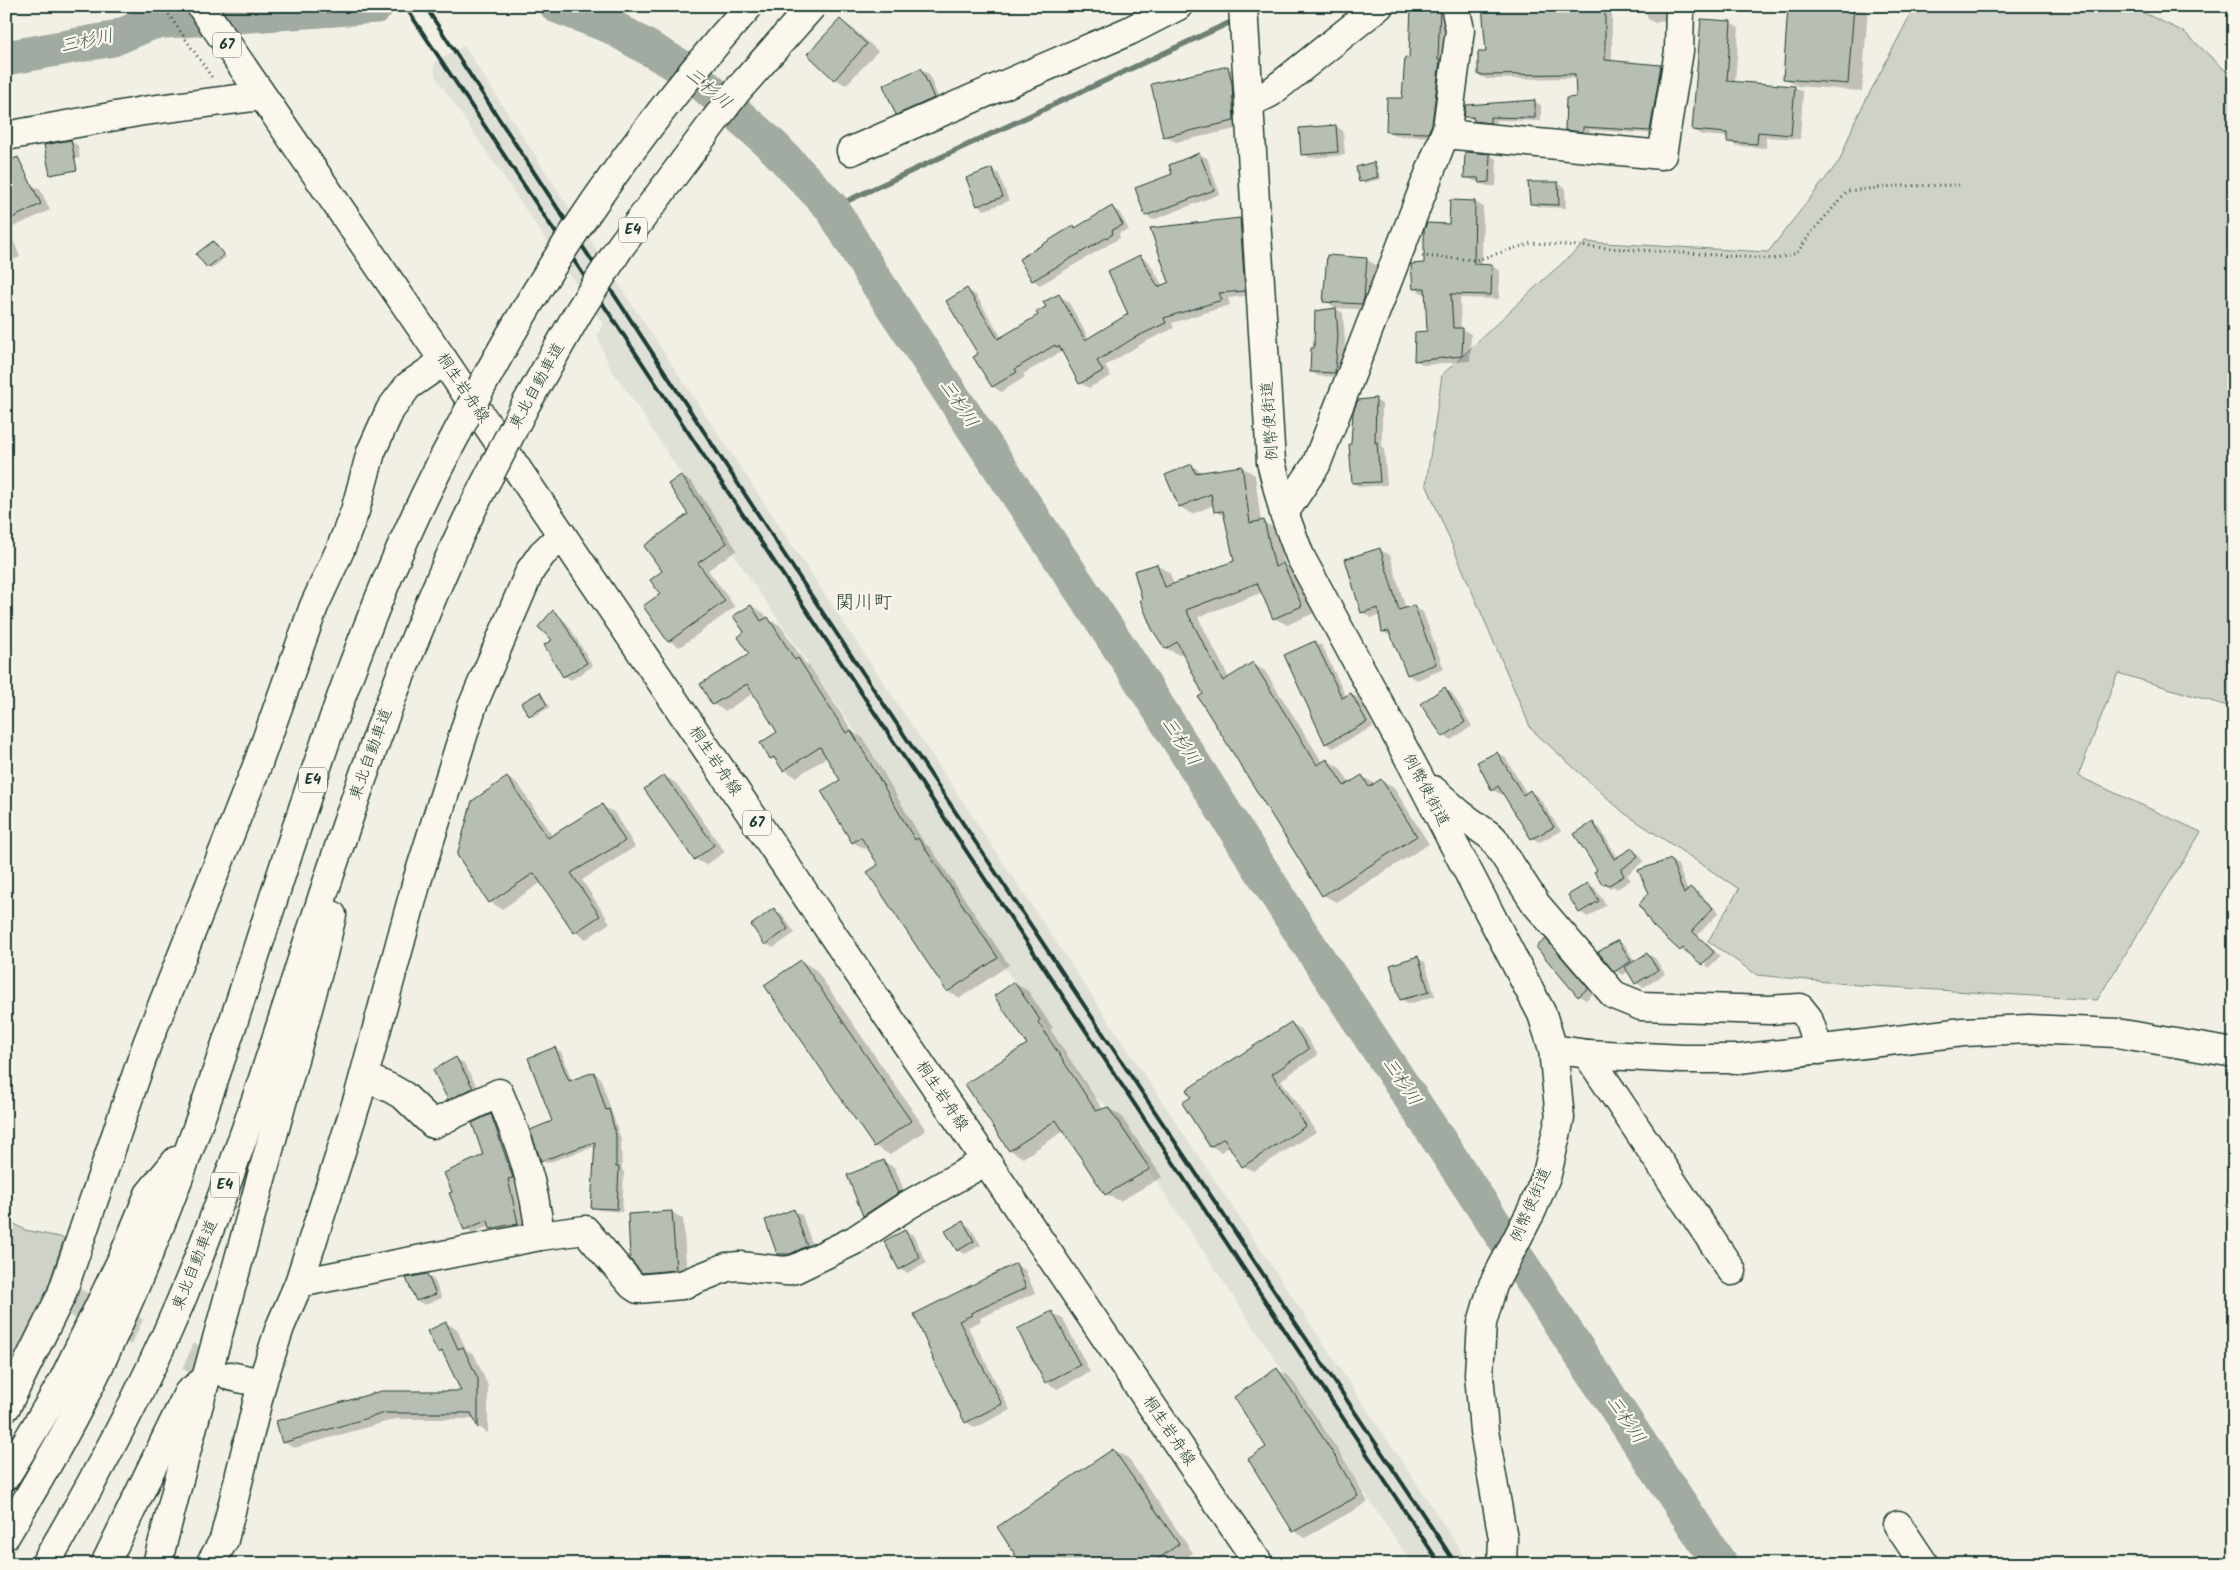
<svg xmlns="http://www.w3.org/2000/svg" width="2240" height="1570" viewBox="0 0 2240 1570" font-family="Kalam,'Klee One',sans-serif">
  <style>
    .built { fill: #e0e1d6 }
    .green { fill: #cfd2c8; stroke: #77887e }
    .shadow { fill: #0003 }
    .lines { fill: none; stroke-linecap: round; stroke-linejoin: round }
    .stream { stroke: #6e7f75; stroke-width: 5.5 }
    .river { stroke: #a2aba1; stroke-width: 35 }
    .building { fill: #b7beb3; stroke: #1f3d34 }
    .minor-tunnel { stroke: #c8ccc2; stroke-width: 28; stroke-dasharray: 28 14; stroke-linecap: butt }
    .minor-casing { stroke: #1f3d34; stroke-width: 31 }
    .major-casing { stroke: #1f3d34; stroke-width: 31 }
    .highway-casing { stroke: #1f3d34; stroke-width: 31 }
    .path { stroke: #1f3d34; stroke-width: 3; stroke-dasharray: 1 4; stroke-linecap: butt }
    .minor { stroke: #fbf7ec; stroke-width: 28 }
    .major { stroke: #fbf7ec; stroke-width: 28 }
    .highway { stroke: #fbf7ec; stroke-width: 28 }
    .rail { stroke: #1f3d34; stroke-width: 4 }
    .highway-bridge-casing { stroke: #1f3d34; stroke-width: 31; stroke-linecap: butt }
    .highway-bridge { stroke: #fbf7ec; stroke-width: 28 }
    .labels { text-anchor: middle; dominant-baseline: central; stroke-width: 4.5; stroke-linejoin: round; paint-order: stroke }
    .shield { fill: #fbf7ec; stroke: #61756b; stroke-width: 1 }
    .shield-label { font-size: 15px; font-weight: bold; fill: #1f3d34 }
    .street-label { font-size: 16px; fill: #1f3d34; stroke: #fbf7ec }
    .water-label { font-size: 18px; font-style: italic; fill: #465e55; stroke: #fbf7ec }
    .quarter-label { font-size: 19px; fill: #1f3d34; stroke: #fbf7ec }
  </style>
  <rect width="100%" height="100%" fill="#f2f0e5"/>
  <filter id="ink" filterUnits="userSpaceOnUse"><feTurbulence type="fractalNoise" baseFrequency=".02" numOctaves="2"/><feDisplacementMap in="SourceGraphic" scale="10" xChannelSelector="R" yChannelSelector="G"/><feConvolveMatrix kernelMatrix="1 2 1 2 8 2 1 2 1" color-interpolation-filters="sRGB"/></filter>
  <g filter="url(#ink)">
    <polygon class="built" points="464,46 639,315 1470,1564 1412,1564 1104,1103 1091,1096 906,821 873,757 739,563 629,394 610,368 597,336 603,324 435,76 434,68 436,60"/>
    <g class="green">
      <polygon points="1915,6 2103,6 2142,12 2184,32 2225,70 2234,74 2234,708 2118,673 2078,776 2201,832 2097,1000 1858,985 1757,975 1708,941 1739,889 1624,813 1531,729 1426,484 1442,375 1542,281 1586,242 1768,252 1840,160 1854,123"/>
      <polygon points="6,1219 25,1230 64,1238 36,1324 6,1384"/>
    </g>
    <g class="shadow">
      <polygon points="1412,6 1449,6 1437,137 1396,136 1387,131 1404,99 1410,59"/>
      <polygon points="1483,6 1612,6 1612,61 1661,66 1668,70 1657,134 1590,130 1590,135 1574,133 1567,129 1577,98 1576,78 1486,79 1479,75 1487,53"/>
      <polygon points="1644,6 1673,6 1671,19 1655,23 1648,19"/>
      <polygon points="1789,6 1868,6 1862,91 1798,86 1784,78"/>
      <polygon points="840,20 851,27 878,51 846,85 835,79"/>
      <polygon points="1731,23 1739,28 1735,82 1794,87 1803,92 1800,139 1766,137 1766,148 1737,146 1728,141 1728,137 1702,135 1693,130"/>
      <polygon points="1228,68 1239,74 1245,127 1176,142 1164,136"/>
      <polygon points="921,70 929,74 940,102 904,118 897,114"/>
      <polygon points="1535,102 1541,105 1541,121 1496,120 1496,125 1481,124 1466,116"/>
      <polygon points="1336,126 1343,131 1345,155 1310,158 1303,154"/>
      <polygon points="71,141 78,146 80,158 55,163"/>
      <polygon points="1199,154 1207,158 1220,194 1153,220 1146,215 1174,175"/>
      <polygon points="1490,155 1497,160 1496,186 1487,186 1465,177"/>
      <polygon points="1374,163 1377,165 1381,179 1364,183 1360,181"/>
      <polygon points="992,170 999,174 1009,201 985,210 978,205"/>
      <polygon points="1557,183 1565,187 1566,208 1539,207 1531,203"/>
      <polygon points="30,184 40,189 50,210 9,229 20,257 6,263 6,195"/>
      <polygon points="1475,202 1483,207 1482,265 1492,266 1500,271 1499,299 1460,298 1461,329 1471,334 1470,361 1424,365 1415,360 1428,332 1426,293 1422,293 1414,288 1425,264 1450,225"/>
      <polygon points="1112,208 1119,212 1129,230 1119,233 1120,238 1040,285 1033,280 1074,227 1076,228"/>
      <polygon points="1240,219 1249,224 1253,295 1228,298 1230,305 1172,323 1174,328 1143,343 1105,366 1111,376 1089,388 1080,383 1063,351 1023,374 1025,377 1001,392 992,386 980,354 967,290 976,295 1002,338 1040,316 1059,296 1068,301 1089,339 1130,314 1140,256 1149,262 1163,286 1171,283 1151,230"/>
      <polygon points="213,242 226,257 211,269 208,267"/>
      <polygon points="1328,257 1367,260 1378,266 1375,304 1373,310 1336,308 1325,301"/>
      <polygon points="1336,309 1343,313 1345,341 1342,377 1318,376 1311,371 1315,349"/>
      <polygon points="1375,400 1382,404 1382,447 1384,448 1387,485 1360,487 1353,483"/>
      <polygon points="1192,466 1204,473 1242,467 1255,475 1261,522 1277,528 1285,565 1296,572 1314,613 1287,625 1274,618 1263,592 1198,617 1229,678 1253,664 1265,671 1323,763 1327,760 1340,768 1350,784 1362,776 1375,784 1381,781 1394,788 1429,844 1336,902 1323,895 1204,694 1184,652 1179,655 1166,648 1157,565 1170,573 1174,585 1236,562 1226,517 1215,511 1214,505 1192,514 1180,507"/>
      <polygon points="681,476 692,482 737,550 708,570 735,607 680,647 669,641 664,572 690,515"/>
      <polygon points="1380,550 1390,555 1406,609 1414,607 1423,612 1444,669 1417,680 1408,675 1392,637 1383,632 1381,615 1371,618 1362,612"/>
      <polygon points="751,606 764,613 767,619 780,625 805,663 810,666 853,732 863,738 924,843 930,847 1009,965 960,998 948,991 868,847 865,849 852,842 841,780 827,757 796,777 784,770 779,763 771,758 779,733 754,693 725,711 713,704 751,655 746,633"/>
      <polygon points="553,612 567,623 593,666 571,680 564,676 554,640"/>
      <polygon points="1315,642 1322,646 1346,697 1351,694 1359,698 1373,727 1333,748 1326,743"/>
      <polygon points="1445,689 1452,693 1472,726 1451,740 1444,736"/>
      <polygon points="540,693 550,707 533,717 530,715"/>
      <polygon points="1497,753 1505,757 1527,794 1530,792 1538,796 1561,831 1539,842 1532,838 1503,792 1500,794 1493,790"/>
      <polygon points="664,776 676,783 725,852 706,865 695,859"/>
      <polygon points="508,778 519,785 553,837 602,806 614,812 635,847 582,880 610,923 586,939 575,932 542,882 502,909 490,902 459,855"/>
      <polygon points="1593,824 1600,828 1618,859 1632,850 1639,854 1644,861 1627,875 1631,880 1617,889 1613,886 1611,888 1604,884 1598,871"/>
      <polygon points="1671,861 1678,865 1688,892 1691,888 1698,892 1719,912 1698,935 1720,956 1709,968 1690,952 1688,954 1681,950 1653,924 1651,893"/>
      <polygon points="1588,884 1595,888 1606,905 1588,917 1580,912 1570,896"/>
      <polygon points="774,910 782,914 795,933 773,948 766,944"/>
      <polygon points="1546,941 1553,945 1594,993 1586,1000 1579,996"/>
      <polygon points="1618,941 1625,945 1635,962 1647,954 1655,958 1665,974 1644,987 1636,983 1629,971 1623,975 1615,971"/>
      <polygon points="1417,958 1425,962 1435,996 1409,1004 1401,999"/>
      <polygon points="801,961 816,970 926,1130 890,1155 875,1146"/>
      <polygon points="1014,983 1028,991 1053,1028 1050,1029 1103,1110 1108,1108 1121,1116 1162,1177 1120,1201 1106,1194 1065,1130 1023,1158 1010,1150 1028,1044"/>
      <polygon points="1291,1023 1301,1029 1318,1055 1281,1080 1316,1132 1253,1171 1243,1166 1230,1146 1221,1152 1211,1146"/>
      <polygon points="555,1049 561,1052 572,1081 594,1073 600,1077 621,1139 622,1170 624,1172 622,1212 599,1210 593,1207 596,1146 547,1163 542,1160 553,1122"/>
      <polygon points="456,1059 464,1063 480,1092 457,1103 449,1099"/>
      <polygon points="491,1116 498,1120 519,1182 514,1183 524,1226 498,1232 491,1228 491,1226 472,1233 465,1229 454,1192 485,1155"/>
      <polygon points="884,1162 895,1168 908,1200 875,1221 864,1215"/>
      <polygon points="794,1211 802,1215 814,1250 786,1258 778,1254"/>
      <polygon points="672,1212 683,1219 687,1276 655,1279 643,1272"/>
      <polygon points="963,1223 970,1227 981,1245 965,1254 957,1250"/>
      <polygon points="905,1231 913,1235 927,1263 907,1273 899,1269"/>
      <polygon points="1016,1265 1025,1270 1035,1293 980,1318 981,1321 968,1327 1010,1410 975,1428 966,1422 916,1314"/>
      <polygon points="427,1275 434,1280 442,1298 425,1305 417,1301 408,1279"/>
      <polygon points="1052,1313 1063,1319 1090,1372 1057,1389 1046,1382"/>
      <polygon points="446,1323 457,1329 466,1350 474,1354 488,1386 488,1433 479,1427 475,1419 396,1419 294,1448 283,1442 278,1422 463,1393 447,1357 439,1352"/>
      <polygon points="1278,1370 1289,1376 1346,1463 1368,1502 1305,1538 1294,1531 1268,1447"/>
      <polygon points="1113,1450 1128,1458 1193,1553 1177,1564 1022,1564"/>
    </g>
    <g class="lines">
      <g class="stream">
        <polyline points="1250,13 1264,6"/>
        <polyline points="832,208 1235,20"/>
      </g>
      <g class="river">
        <polyline points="557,6 612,27 688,71 773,146 832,208 872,275 1133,668 1296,925 1720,1564"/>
        <polyline points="6,58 113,39 153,22 376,6"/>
      </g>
    </g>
    <g class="building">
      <polygon points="1411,6 1440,6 1438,60 1440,60 1432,124 1428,133 1386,132 1387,98 1402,98 1405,57 1409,58"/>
      <polygon points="1482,6 1605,6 1605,60 1661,65 1650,131 1583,127 1583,132 1565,130 1566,98 1576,97 1575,74 1478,75 1478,52 1486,52"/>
      <polygon points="1788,6 1854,6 1848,84 1783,79"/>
      <polygon points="840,19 867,44 834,80 807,54"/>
      <polygon points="1701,19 1731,21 1727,81 1795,86 1791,135 1758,132 1757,144 1727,142 1727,133 1692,130"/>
      <polygon points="1228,66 1232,84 1234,121 1163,137 1151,84"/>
      <polygon points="921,68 934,98 896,115 883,85"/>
      <polygon points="1535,100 1535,118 1490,117 1490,123 1474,121 1473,117 1464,117 1466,105"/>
      <polygon points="1336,125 1338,152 1301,155 1299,128"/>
      <polygon points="71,140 77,170 50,175 44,145"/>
      <polygon points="1465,152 1490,154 1489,182 1479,183 1478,178 1464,178"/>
      <polygon points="1199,153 1214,190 1145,216 1135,188 1172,174 1169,165"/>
      <polygon points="18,157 41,204 6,221 6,162"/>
      <polygon points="1374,162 1378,177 1359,182 1356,167"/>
      <polygon points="992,168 1003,197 977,206 966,178"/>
      <polygon points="1528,182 1558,182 1559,205 1530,204"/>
      <polygon points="1450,200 1475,201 1474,264 1492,265 1491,295 1451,294 1453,328 1463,328 1462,356 1414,361 1415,332 1427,331 1425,288 1413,289 1411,264 1424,263 1424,230 1427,223 1449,224"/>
      <polygon points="1112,206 1123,225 1112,230 1113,234 1032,281 1019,259 1074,225 1075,228"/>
      <polygon points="1240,218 1245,291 1219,293 1222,300 1164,318 1166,323 1134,338 1097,361 1103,371 1079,384 1059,346 1056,347 1055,345 1015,369 1017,372 992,387 973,357 978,354 946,301 967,288 998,339 1038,315 1036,312 1046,307 1043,302 1059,294 1085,340 1128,314 1108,271 1140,255 1158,287 1169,282 1150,228"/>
      <polygon points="213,241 224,255 207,268 196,254"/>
      <polygon points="1327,255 1367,258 1364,298 1362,304 1323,302"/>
      <polygon points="1336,308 1338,336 1335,373 1310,372 1311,348 1314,348 1315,311"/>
      <polygon points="1376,398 1375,443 1377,442 1380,482 1352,483 1349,444 1351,444 1353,412 1358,400"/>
      <polygon points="1192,464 1195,473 1242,466 1250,523 1264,520 1275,567 1283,563 1302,606 1273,619 1257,583 1186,610 1223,681 1253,662 1317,765 1327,759 1344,786 1362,775 1369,787 1381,779 1417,836 1322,896 1198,697 1203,694 1177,642 1165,649 1152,629 1140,600 1142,599 1134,571 1157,564 1165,587 1234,561 1223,511 1214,512 1211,494 1179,507 1165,475"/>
      <polygon points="681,475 727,543 698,563 725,601 668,642 643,606 660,594 650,580 662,571 644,546 688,514 668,484"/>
      <polygon points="1380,548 1399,610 1414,605 1436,664 1407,675 1389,631 1382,632 1378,608 1361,613 1345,559"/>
      <polygon points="751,605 761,621 768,617 795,660 798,658 846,733 851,730 915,840 918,838 998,958 947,992 867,872 878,865 861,837 852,843 821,791 840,780 820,747 783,771 774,757 770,759 760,743 777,732 747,684 712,705 700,684 749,654 738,637 744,632 733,616"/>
      <polygon points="553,610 561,618 587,663 563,677 544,645 552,640 538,627"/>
      <polygon points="1315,641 1342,698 1351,693 1367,722 1325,744 1284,655"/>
      <polygon points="1445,687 1465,722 1443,737 1420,704"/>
      <polygon points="540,692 547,705 529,716 521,703"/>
      <polygon points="1497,752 1523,795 1530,790 1554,827 1531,839 1498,786 1492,791 1477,762"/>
      <polygon points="664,775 714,845 694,860 644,789"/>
      <polygon points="507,777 548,838 602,804 625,841 571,873 600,916 574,933 534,873 489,903 457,855 472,801"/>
      <polygon points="1593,822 1614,859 1632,848 1638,856 1621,870 1624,876 1609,885 1606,883 1603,885 1594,872 1597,870 1574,834"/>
      <polygon points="1671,859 1684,894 1690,887 1713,908 1692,931 1714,952 1702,965 1683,948 1680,951 1652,925 1639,904 1649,893 1638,870"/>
      <polygon points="1588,883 1599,901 1579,913 1568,895"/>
      <polygon points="774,908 788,929 765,945 751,925"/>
      <polygon points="1546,939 1588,988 1578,997 1536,947"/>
      <polygon points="1618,940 1631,961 1614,972 1598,952"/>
      <polygon points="1647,953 1658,970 1635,984 1625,967"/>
      <polygon points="1418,956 1429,992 1400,1000 1390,965"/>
      <polygon points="801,960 911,1121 874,1147 764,985"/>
      <polygon points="1014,982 1040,1020 1038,1022 1096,1111 1108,1107 1150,1169 1105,1195 1056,1120 1009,1151 965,1084 1027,1044 994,996"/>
      <polygon points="1291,1022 1309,1049 1272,1074 1306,1126 1242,1167 1224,1138 1210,1147 1182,1103 1191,1097 1186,1090"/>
      <polygon points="555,1047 569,1081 594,1072 606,1110 609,1109 616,1135 616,1167 619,1167 617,1209 591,1208 595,1142 541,1161 530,1130 552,1121 528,1058"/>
      <polygon points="456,1057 473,1088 448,1100 433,1070"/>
      <polygon points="491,1114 513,1178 508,1179 518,1223 490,1229 488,1220 464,1230 449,1193 452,1192 444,1173 483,1155 472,1123"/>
      <polygon points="884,1160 898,1193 863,1216 847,1175"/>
      <polygon points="794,1209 807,1246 790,1254 777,1254 765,1220"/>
      <polygon points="672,1211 676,1270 642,1273 630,1259 628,1214"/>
      <polygon points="963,1221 974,1241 957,1251 945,1231"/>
      <polygon points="905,1230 920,1258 899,1270 884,1241"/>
      <polygon points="1016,1263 1026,1288 971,1313 972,1315 959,1321 1002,1404 965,1423 932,1358 933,1358 914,1314"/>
      <polygon points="427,1274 436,1294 416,1301 406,1278"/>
      <polygon points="1052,1311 1080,1365 1045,1383 1017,1329"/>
      <polygon points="446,1322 458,1349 463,1347 478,1379 478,1428 471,1413 385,1413 282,1443 276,1421 381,1391 461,1391 442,1351 438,1353 427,1331"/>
      <polygon points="1277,1368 1335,1456 1358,1496 1293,1532 1248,1459 1266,1447 1234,1397"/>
      <polygon points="1113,1449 1179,1544 1151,1564 1021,1564 997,1527"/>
    </g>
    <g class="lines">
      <polyline class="minor-tunnel" points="74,1302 230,1376"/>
      <defs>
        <g id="minor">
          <polyline points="1243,6 1271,462 1284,513 1300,556 1419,777 1531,993 1542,1014 1553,1049 1560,1118 1547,1174 1532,1210 1493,1285 1482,1323 1479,1374 1484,1431 1503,1538 1502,1564"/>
          <polyline points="1250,103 1270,93 1379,6"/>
          <polyline points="1445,134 1662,155 1679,51 1680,6"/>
          <polyline points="6,136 143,111 262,96"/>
          <polyline points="851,151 1129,31 1178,6"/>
          <polyline points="1284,513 1316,465 1447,128 1460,30 1455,6"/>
          <polyline points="1433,790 1460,814 1493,838 1536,904 1614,995 1641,1006 1769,1010 1800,1008 1808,1018 1819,1050"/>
          <polyline points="1553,1049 1587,1054 1682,1059 1739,1059 1963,1032 2029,1029 2117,1033 2234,1053"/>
          <polyline points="1587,1054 1732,1271"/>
          <path d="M364,1077L390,1088L404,1096L433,1124L499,1093C519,1140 535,1185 540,1236"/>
          <polyline points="299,1283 540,1236 585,1230 632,1285 638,1289 682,1285 727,1267 740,1266 785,1271 795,1269 855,1240 908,1205 986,1161"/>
          <polyline points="230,1376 262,1383"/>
          <polyline points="6,1407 61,1296 147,1044 257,766 314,606 340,550 355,511 371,452 390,410 408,386 444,361"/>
          <polyline points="1898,1525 1924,1564"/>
          <polyline points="105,1564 188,1393 206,1379"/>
          <polyline points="210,1564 224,1540 262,1383 280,1327 299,1283 358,1098 417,881 472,707 530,571 542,554 562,535"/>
        </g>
        <polyline id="major" points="201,6 444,361 1259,1564"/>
        <g id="highway">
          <polyline points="6,1476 62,1383 123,1257 149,1194 176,1161"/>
          <path d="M6,1535C33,1490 60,1445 83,1399C125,1315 161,1227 193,1139C279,903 337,653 458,431"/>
          <path d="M45,1564C100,1471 152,1374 192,1274C274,1071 327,858 409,654C433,594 458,534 489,476"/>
          <polyline points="157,1564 194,1422 323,954 332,915"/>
        </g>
      </defs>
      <use href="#minor" class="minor-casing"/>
      <use href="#major" class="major-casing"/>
      <use href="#highway" class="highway-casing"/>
      <g class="path">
        <polyline points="163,6 213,79"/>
        <polyline points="1422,256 1476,260 1532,243 1776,259 1797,253 1811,233 1848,191 1894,186 1959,185"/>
      </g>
      <use href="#minor" class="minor"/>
      <use href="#major" class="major"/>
      <use href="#highway" class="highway"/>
      <g class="rail">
        <polyline points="405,6 1440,1564"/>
        <polyline points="425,6 807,589 1456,1564"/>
      </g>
      <defs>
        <g id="highway-bridge">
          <path d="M458,431C537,277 633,135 749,6"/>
          <polyline points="489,476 526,404 578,313 620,247 736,92 812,6"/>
        </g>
      </defs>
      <use href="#highway-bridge" class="highway-bridge-casing"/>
      <use href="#highway-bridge" class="highway-bridge"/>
    </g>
  </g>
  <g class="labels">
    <g class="shield">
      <rect x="213" y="32.5" width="28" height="25" rx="4"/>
      <rect x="619" y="217.5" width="28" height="25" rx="4"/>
      <rect x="299" y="767.5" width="28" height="25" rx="4"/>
      <rect x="743" y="810.5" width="28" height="25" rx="4"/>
      <rect x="211" y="1172.5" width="28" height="25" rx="4"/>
    </g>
    <g class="shield-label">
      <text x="227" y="45">67</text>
      <text x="633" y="230">E4</text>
      <text x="313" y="780">E4</text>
      <text x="757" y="823">67</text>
      <text x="225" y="1185">E4</text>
    </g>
    <g class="street-label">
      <text transform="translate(537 386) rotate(-61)">東北自動車道</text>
      <text transform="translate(463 388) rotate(56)">桐生岩舟線</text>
      <text transform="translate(1270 421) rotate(-94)">例幣使街道</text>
      <text transform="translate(371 754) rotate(-70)">東北自動車道</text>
      <text transform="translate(715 761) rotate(56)">桐生岩舟線</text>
      <text transform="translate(1426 790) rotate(62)">例幣使街道</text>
      <text transform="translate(942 1096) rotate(56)">桐生岩舟線</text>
      <text transform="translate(1531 1205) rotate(-67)">例幣使街道</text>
      <text transform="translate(195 1265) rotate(-68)">東北自動車道</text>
      <text transform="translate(1169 1431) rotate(56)">桐生岩舟線</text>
    </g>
    <g class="water-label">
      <text transform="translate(87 42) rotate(-12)">三杉川</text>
      <text transform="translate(708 89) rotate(40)">三杉川</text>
      <text transform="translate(958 404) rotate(56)">三杉川</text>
      <text transform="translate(1180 742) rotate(57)">三杉川</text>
      <text transform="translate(1401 1082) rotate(56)">三杉川</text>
      <text transform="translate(1625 1420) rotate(56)">三杉川</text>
    </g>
    <g class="quarter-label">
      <text x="864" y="603">関川町</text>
    </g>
  </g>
  <rect width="2240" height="1570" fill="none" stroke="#fbf7ec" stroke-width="25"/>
  <rect x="12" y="12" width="2215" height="1545" fill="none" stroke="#1f3d34" stroke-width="2" filter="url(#ink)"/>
</svg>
